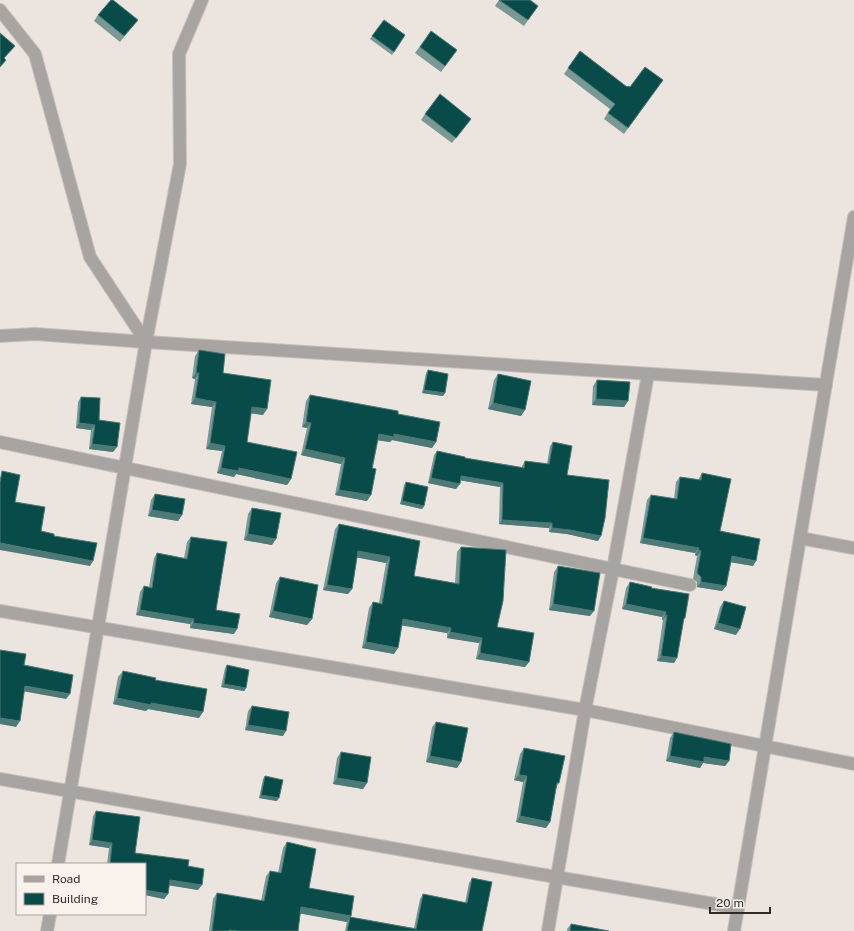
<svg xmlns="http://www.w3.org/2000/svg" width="854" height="931" viewBox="0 0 854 931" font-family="'Public Sans',sans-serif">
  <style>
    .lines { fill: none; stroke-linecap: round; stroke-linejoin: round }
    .street-casing { stroke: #c6bfba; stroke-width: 14 }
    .street { stroke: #a7a4a2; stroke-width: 12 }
    .wall { fill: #7a9894 }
    .shaded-wall { fill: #4d7976 }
    .building { fill: #094b49; stroke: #4d7976 }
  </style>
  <rect width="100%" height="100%" fill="#ece4df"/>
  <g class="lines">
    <defs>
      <g id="street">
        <polyline points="0,10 35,54 90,257 146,342"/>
        <polyline points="0,336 35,334 146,342 826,385"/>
        <polyline points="0,442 690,585"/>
        <polyline points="800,538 854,548"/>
        <polyline points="0,611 585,710 854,764"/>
        <polyline points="0,779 556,877 738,908"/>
        <polyline points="58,864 146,342 180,164 179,54 202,0"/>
        <polyline points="47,931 50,914"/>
        <polyline points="548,931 585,710 613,569 648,374"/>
        <polyline points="734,931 854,217"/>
      </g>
    </defs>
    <use href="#street" class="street-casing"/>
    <use href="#street" class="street"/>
  </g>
  <g class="wall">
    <polygon points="499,0 538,6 524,26 495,6"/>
    <polygon points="98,15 138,20 120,42 94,21"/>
    <polygon points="384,20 405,35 392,55 370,39"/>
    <polygon points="431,31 457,50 441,72 415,53"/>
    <polygon points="580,51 627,87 630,87 663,80 624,134 604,119 610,109 564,74"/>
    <polygon points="425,114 471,119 452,143 421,120"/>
    <polygon points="199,350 223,373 263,415 251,413 247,442 291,479 287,485 236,474 234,477 217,473 222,451 206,449 212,407 191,404 195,379 192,378 195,356"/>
    <polygon points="428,370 445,393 443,396 422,393 426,373"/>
    <polygon points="498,374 521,416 488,409 494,380"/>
    <polygon points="597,380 628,401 624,407 592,405 593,386"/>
    <polygon points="310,395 398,414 436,442 432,448 392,440 390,442 378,440 367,501 335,495 341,464 301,455 307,428 302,427 306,401"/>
    <polygon points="81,397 99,420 113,452 89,449 91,430 76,428 78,402"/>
    <polygon points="553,442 567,475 598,541 567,534 549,532 549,528 499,524 500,487 460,480 456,489 428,483 434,455 437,451 465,458 522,467 522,466 525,461 547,464 550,446"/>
    <polygon points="702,473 720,531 753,566 731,562 726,586 722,591 697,587 697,582 693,579 697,556 695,555 695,553 640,543 647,500 651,495 674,499 676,482 680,477 699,480 699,478"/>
    <polygon points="406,482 424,506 422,509 400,504 404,485"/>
    <polygon points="155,494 182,515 178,521 148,516 151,500"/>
    <polygon points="252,508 272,545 244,540 248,514"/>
    <polygon points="339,524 420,541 414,576 455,583 457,552 461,547 497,627 529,662 525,667 476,659 479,643 447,638 447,633 402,625 394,654 362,648 369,608 373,602 379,603 386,563 357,557 352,589 348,594 323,590 335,529"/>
    <polygon points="191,537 216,610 234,634 190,628 190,624 136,615 140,592 144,586 149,587 154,558 157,553 184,558 187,542"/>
    <polygon points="558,566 590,616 549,610 554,572"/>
    <polygon points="280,577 312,619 307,625 269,617 276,583"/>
    <polygon points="630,582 651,588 685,618 683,621 674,663 657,661 663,620 662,620 662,617 622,609 626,588"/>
    <polygon points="724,601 736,635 714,629 720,607"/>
    <polygon points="227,665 246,688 244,691 221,687 225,668"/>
    <polygon points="123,671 155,680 199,718 148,709 146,711 113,704 118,677"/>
    <polygon points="252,706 283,736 245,730 248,711"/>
    <polygon points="436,722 457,768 426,762 432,727"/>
    <polygon points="674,732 729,761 725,766 703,763 700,768 666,761 670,738"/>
    <polygon points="524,748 559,783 556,787 550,822 546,828 516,822 523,782 514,780 520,754"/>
    <polygon points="341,752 367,783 363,789 333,784 337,758"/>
    <polygon points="265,776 277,801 259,798 263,779"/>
    <polygon points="96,811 135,853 188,866 198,890 169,885 168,894 164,899 145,895 145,864 107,864 109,848 89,845 93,816"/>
    <polygon points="287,842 309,888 351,916 347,922 300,913 298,931 209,931 213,899 217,893 261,901 266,876 270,871 278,873 283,848"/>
    <polygon points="472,878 482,931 345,931 347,921 350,917 414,928 420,899 423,894 465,903 469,883"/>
    <polygon points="571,924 609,931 567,931 567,929"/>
  </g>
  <g class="shaded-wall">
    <polygon points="196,373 199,373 195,379 192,378"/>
    <polygon points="424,390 445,393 443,396 422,393"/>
    <polygon points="195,398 216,402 212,407 191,404"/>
    <polygon points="596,399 628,401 624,407 592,405"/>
    <polygon points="493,403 525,410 521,416 488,409"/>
    <polygon points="252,407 267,409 263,415 248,413"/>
    <polygon points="306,422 311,423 307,428 302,427"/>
    <polygon points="79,423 95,425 91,430 76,428"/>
    <polygon points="379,434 394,434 436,442 432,448 392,440 390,442 375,440"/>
    <polygon points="210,443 225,446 222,451 206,449"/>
    <polygon points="92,444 117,447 113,452 89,449"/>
    <polygon points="305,449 345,458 341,464 301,455"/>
    <polygon points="221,468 239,468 291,479 287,485 236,474 234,477 217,473"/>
    <polygon points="461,476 503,483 500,487 458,480"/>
    <polygon points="431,478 460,484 456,489 428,483"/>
    <polygon points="339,490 371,495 367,501 335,495"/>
    <polygon points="402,501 424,506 422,509 400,504"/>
    <polygon points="152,510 182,515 178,521 148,516"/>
    <polygon points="502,520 552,523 549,528 499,524"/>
    <polygon points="552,528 570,530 601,536 598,541 567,534 549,532"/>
    <polygon points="248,534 276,539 272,545 244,540"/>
    <polygon points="643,538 699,548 695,553 640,543"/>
    <polygon points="0,543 93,561 90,566 0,550"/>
    <polygon points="698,550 701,551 697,556 695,555"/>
    <polygon points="358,551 390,557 386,563 354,557"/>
    <polygon points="732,556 756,561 753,566 729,562"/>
    <polygon points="701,582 726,586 722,591 697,587"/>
    <polygon points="327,585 352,589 348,594 323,590"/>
    <polygon points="553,604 594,611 590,616 549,610"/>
    <polygon points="626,604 666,612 662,617 622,609"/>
    <polygon points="140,610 194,619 190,624 136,615"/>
    <polygon points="273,611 312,619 307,625 269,617"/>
    <polygon points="665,615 667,615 663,620 662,620"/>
    <polygon points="403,619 451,628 447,633 399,625"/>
    <polygon points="193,623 237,629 234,634 190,628"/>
    <polygon points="718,623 740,629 736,635 714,629"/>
    <polygon points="450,632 482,638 479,643 447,638"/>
    <polygon points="366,642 398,648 394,654 362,648"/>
    <polygon points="480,653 529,662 525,667 476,659"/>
    <polygon points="661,656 677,658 674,663 657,661"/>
    <polygon points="224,684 246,688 244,691 221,687"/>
    <polygon points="25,686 70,694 66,699 22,691"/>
    <polygon points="117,698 151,703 203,712 199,718 148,709 146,711 113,704"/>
    <polygon points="0,718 20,721 16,727 0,724"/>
    <polygon points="248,725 286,731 283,736 245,730"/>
    <polygon points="430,756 461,762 457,768 426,762"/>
    <polygon points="670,756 704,757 729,761 725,766 703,763 700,768 666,761"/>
    <polygon points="519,775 527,776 523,782 514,780"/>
    <polygon points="337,778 367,783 363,789 333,784"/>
    <polygon points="261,795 279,798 277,801 259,798"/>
    <polygon points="520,816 550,822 546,828 516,822"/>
    <polygon points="92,840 112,843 109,848 89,845"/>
    <polygon points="170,880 202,885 198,890 167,885"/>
    <polygon points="145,890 168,894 164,899 145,895"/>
    <polygon points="301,907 351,916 347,922 297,913"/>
  </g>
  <g class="building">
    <polygon points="111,0 113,0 138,20 124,36 98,15"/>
    <polygon points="499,0 530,0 538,6 528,20"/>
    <polygon points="384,20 405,35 394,52 372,36"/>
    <polygon points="431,31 457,50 445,66 420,47"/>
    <polygon points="0,33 15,46 4,58 6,60 0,67"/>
    <polygon points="580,51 627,87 628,86 630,87 645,67 663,80 628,128 608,113 615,104 568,68"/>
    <polygon points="440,94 471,119 456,138 425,114"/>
    <polygon points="199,350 225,354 223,373 271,380 267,409 252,407 247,442 297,452 291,479 239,468 238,471 221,468 225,446 210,443 216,402 195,398 199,373 196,373"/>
    <polygon points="428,370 448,374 445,393 424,390"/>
    <polygon points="498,374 531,381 525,410 493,403"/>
    <polygon points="597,380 630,382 628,401 596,399"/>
    <polygon points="310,395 398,411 398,414 440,422 436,442 394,434 394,437 379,434 372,468 376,469 371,495 339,490 345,458 305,449 311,423 306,422"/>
    <polygon points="81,397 100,398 99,420 120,423 117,447 92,444 95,425 79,423"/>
    <polygon points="553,442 572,446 567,475 609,480 605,518 601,536 570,530 552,528 552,523 502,520 503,483 461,476 460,484 431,478 437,451 465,457 465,458 524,468 525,461 549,464"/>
    <polygon points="2,471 20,475 15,502 45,507 41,531 54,534 54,536 97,543 93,561 0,543 0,482"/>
    <polygon points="702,473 731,479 720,531 760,539 756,561 732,556 726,586 701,582 701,577 697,573 701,551 698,550 699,548 643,538 651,495 677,499 680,477 701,480"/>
    <polygon points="406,482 428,487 424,506 402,501"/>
    <polygon points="155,494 185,499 182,515 152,510"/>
    <polygon points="252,508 281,513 276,539 248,534"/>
    <polygon points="339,524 420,541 414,576 459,584 461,547 506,550 503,601 497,627 534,633 529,662 480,653 482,638 450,632 451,628 403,619 398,648 366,642 373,602 382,604 390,557 358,551 352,589 327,585"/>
    <polygon points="191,537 227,542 216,610 240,614 237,629 193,623 194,619 140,610 144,586 152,588 157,553 187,559"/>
    <polygon points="558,566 600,573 594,611 553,604"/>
    <polygon points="280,577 318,585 312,619 273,611"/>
    <polygon points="630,582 652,587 651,588 689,594 685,618 684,618 677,658 661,656 667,615 665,615 666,612 626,604"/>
    <polygon points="724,601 746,607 740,629 718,623"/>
    <polygon points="0,650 26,654 24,665 73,675 70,694 25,686 20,721 0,718"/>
    <polygon points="227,665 249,670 246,688 224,684"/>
    <polygon points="123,671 156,678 155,680 207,689 203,712 151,703 151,705 117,698"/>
    <polygon points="252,706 289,712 286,731 248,725"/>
    <polygon points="436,722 468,728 461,762 430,756"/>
    <polygon points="674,732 731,744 729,761 704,757 704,762 670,756"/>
    <polygon points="524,748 565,756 559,783 557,783 550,822 520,816 527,776 519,775"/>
    <polygon points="341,752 371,757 367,783 337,778"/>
    <polygon points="265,776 283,780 279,798 261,795"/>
    <polygon points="96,811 140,817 135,853 189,860 188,866 204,869 202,885 170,880 168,894 145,890 145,864 110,864 112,843 92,840"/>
    <polygon points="287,842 316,849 309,888 354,896 351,916 301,907 298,931 238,931 229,930 229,931 212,931 217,893 264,901 270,871 281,873"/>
    <polygon points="472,878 492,882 482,931 347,931 350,917 416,929 423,894 467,903"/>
    <polygon points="571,924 609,931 570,931"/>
  </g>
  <rect x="16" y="863" width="130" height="52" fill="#f9f2ec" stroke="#a7a29e"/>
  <rect x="24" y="876" width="20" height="6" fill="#a7a4a2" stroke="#a7a29e"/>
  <text x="52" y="883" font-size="12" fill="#2d2a28">Road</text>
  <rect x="24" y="893" width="20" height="12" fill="#094b49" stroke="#a7a29e"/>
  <text x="52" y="903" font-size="12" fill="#2d2a28">Building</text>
  <path d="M710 907v6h60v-6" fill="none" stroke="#2d2a28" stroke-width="2"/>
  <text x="716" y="907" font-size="12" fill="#2d2a28" stroke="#f9f2ec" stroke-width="3" paint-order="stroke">20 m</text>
</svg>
